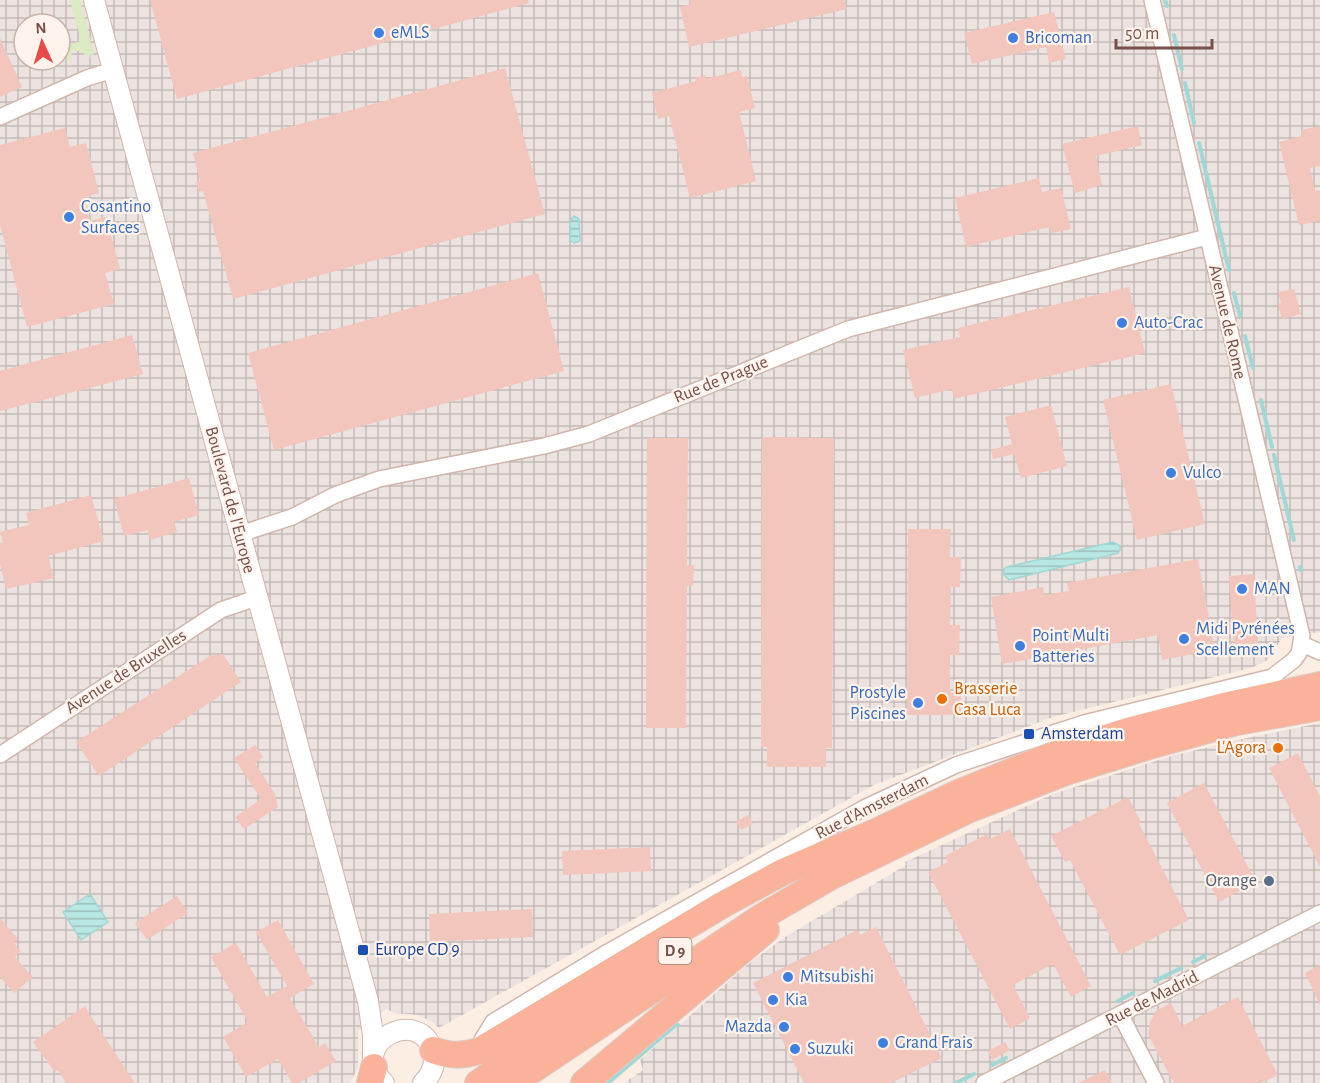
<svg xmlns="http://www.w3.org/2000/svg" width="1320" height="1083" viewBox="0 0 1320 1083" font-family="'Alegreya Sans',sans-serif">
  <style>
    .industrial { fill: url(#industrial-grid); fill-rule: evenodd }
    .grass { fill: #dbeac3 }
    .water { fill: url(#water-rules); stroke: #9fd8d5; stroke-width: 1.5 }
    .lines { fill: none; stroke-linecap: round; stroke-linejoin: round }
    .stream { stroke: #9fd8d5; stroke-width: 4 }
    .building { fill: #f2c6bc }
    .minor-casing { stroke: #d0b6ad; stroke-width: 18 }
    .tertiary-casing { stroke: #d0b6ad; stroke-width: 22 }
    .trunk-casing { stroke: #d9cecc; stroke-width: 28 }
    .minor { stroke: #fff; stroke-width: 15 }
    .tertiary { stroke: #fff; stroke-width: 20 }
    .trunk { stroke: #fab29b; stroke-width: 26 }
    .shop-dot { fill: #3f7fe0; stroke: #fff3eb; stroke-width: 2 }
    .food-dot { fill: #e8710a; stroke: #fff3eb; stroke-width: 2 }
    .transit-dot { fill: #1a4fb4; stroke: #fff3eb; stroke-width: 2 }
    .service-dot { fill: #5c6f8a; stroke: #fff3eb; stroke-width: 2 }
    .labels { text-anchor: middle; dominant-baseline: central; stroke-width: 4.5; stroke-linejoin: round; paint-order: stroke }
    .shield { fill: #fff3eb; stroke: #9f817a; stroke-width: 1.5 }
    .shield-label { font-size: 16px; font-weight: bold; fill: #765049 }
    .shop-label { font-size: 18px; fill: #366cbe; stroke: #fff3eb; text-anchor: start }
    .street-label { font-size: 18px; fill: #765049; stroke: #fff3eb }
    .food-label { font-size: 18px; fill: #c56008; stroke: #fff3eb; text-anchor: start }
    .transit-label { font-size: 18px; fill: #164399; stroke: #fff3eb; text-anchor: start }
    .service-label { font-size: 18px; fill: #4e5e75; stroke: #fff3eb; text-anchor: end }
  </style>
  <defs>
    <pattern id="industrial-grid" width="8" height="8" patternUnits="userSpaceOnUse" patternTransform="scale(1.5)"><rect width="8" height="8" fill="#ece2df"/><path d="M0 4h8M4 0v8" fill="none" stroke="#c4bab7"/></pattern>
    <pattern id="water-rules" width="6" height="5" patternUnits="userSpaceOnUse" patternTransform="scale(1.5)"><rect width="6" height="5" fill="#b9e7e3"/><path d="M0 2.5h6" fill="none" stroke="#9bbeba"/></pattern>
  </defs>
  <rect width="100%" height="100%" fill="#fdeee4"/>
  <g class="industrial">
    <path d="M0,0H1320V632L1282,638L1268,660L1251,668L1053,717L874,785L439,1028L431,1021L417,1015L395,1013L386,1009L358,1031V1068L350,1083H0ZM24,24H60V60H24Z"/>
    <polygon points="1320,723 1320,1083 624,1083 643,1070 640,1060 748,964 785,937 906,865 905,862 1053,794 1171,756 1242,739"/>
  </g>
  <polygon class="grass" points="70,0 80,0 94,54 90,55 91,59 80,51 72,51 71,61 66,61 70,44 81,41"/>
  <g class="water">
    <polygon points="574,216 579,219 580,241 574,243 570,240 570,221"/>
    <polygon points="1113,542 1120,546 1120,550 1118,553 1009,580 1004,575 1004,569 1007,567"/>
    <polygon points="90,894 108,922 81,940 63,912"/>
  </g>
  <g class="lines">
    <g class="stream">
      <polyline points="1165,0 1167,6"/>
      <polyline points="1174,35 1182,69"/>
      <polyline points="1185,83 1194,123"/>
      <polyline points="1199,143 1229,270"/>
      <polyline points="1234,293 1240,316"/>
      <polyline points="1245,336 1253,368"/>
      <polyline points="1261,400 1272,447"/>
      <polyline points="1274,455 1294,540"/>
      <polyline points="1300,567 1301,570"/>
      <polyline points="1193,962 1205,956"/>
      <polyline points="1155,981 1181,968"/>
      <polyline points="1118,1001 1133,993"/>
      <polyline points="992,1065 1006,1058"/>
      <polyline points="608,1083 677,1024 678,1025"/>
      <polyline points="956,1083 974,1074"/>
    </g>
  </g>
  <g class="building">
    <polygon points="150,0 528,0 529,3 177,99"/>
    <polygon points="690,0 844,0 847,9 689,47 680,7 691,4"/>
    <polygon points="1054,12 1066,59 1049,63 1046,47 972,64 964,33"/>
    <polygon points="0,38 22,87 0,97"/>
    <polygon points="505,68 545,214 233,299 203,191 199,192 196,182 200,181 193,153"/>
    <polygon points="741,70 742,77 747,76 755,108 739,112 756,181 690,198 669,116 658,119 652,93 696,81 695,78 705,75 706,79"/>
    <polygon points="1138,126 1142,145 1096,156 1102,185 1075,193 1062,144"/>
    <polygon points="1320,126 1320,166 1310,168 1315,191 1320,190 1320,221 1299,225 1279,142 1302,136 1301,130"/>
    <polygon points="65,128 70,147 86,143 99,193 84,197 90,221 106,217 120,269 105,273 114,304 27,327 0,225 0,145"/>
    <polygon points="1039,178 1042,192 1061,188 1071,229 1052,233 1050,227 966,247 955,198"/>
    <polygon points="538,273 564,371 274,450 248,353"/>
    <polygon points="1129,287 1145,353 954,399 952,389 915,398 903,350 960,337 958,328"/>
    <polygon points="1294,289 1301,314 1282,319 1278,304 1281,303 1278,292"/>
    <polygon points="132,335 143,374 0,411 0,371"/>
    <polygon points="1171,384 1205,524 1137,540 1103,400"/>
    <polygon points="1051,405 1067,466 1021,478 1014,454 993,459 991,450 1012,444 1005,417"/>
    <polygon points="762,437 834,438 832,748 826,748 826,767 767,767 767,747 761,747"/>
    <polygon points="647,438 688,438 687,565 694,565 693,586 687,586 686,728 646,728"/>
    <polygon points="189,478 199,515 174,522 177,532 150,540 148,530 124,536 114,499"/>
    <polygon points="91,495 104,541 48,556 54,578 6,589 0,564 0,543 3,542 0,532 29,525 26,513"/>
    <polygon points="908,529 951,529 950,557 961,557 960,587 951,587 950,625 960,625 959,655 950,655 950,693 961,693 961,715 907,715"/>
    <polygon points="1198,559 1210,623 1232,622 1229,576 1254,574 1258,643 1234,645 1233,634 1212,636 1215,650 1162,660 1158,635 1002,664 991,597 1043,587 1044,595 1069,591 1067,583"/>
    <polygon points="223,654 241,682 99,776 76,742 210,656"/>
    <polygon points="255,745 263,757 255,763 275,794 278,807 244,829 235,817 261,799 234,758"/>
    <polygon points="1298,753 1320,796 1320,867 1269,768"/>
    <polygon points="1204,783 1256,882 1219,902 1167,803"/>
    <polygon points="1128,797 1141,822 1139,824 1189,920 1120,955 1070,860 1065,862 1051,836"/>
    <polygon points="748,815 753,824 741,830 736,822"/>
    <polygon points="1010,829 1091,986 1071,997 1053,964 1013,985 1030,1018 1010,1029 928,872 948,862 945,856 987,834 990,839"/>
    <polygon points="650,847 651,871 563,875 562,851"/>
    <polygon points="177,896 188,913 147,940 135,923"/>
    <polygon points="532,909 533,937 430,942 429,914"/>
    <polygon points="0,918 18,939 14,943 21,951 15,957 33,977 14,993 0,977"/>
    <polygon points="278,920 314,984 290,998 319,1047 325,1043 336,1061 299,1083 292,1083 278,1059 246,1077 223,1037 248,1022 211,957 236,943 267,997 287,986 256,932"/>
    <polygon points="876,927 942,1058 891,1083 804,1083 753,983 857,930 860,935"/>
    <polygon points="1320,965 1320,1005 1305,973"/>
    <polygon points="1238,997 1278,1075 1261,1083 1174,1083 1148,1035 1150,1022 1156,1011 1171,1003 1182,1026"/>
    <polygon points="85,1006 90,1015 135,1083 66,1083 58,1070 55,1072 33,1042"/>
    <polygon points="1005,1042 1010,1050 992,1060 988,1051"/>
    <polygon points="1105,1070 1112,1083 1078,1083"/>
  </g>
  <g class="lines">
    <defs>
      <g id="minor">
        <polyline points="0,117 87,78 113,70"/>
        <polyline points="240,534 292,517 335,495 379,479 544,446 589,434 848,329 1207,237"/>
        <polyline points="1302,644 1320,652"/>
        <polyline points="0,755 221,610 256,598"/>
        <polyline points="1121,1016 1156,1083"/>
        <polyline points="479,1049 482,1040 493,1022 608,952 864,808 956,765 1084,723 1272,677 1294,660 1299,653 1302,636 1152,0"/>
        <polyline points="984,1083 1320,913"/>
      </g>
      <g id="tertiary">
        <polyline points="94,0 368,1001 373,1035 373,1056"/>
        <path d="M384,1083C344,1041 424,1004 433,1054C436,1065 431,1075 423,1083"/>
      </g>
      <g id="trunk">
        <path d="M433,1050C449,1056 462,1056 479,1051L722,905L783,872L880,830L958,793L1050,756L1131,730L1224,706L1320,685"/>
        <polyline points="370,1083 374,1067"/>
        <polyline points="478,1083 658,962"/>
        <polyline points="513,1083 763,916 832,876 968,810 1066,772 1153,745 1237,722 1320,707"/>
        <polyline points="584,1083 766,930"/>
      </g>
    </defs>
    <use href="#minor" class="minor-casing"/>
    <use href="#tertiary" class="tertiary-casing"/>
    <use href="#trunk" class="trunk-casing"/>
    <use href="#minor" class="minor"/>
    <use href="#tertiary" class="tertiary"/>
    <use href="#trunk" class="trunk"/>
  </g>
  <g class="shop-dot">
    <circle cx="379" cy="33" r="6"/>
    <circle cx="1013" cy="38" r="6"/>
    <circle cx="69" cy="217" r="6"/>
    <circle cx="1122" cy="323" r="6"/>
    <circle cx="1171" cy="473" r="6"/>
    <circle cx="1242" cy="589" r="6"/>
    <circle cx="1184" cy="639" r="6"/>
    <circle cx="1020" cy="646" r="6"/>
    <circle cx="918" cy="703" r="6"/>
    <circle cx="788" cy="977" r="6"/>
    <circle cx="773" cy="1000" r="6"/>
    <circle cx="784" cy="1027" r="6"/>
    <circle cx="883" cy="1043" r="6"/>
    <circle cx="795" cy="1049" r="6"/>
  </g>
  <g class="food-dot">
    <circle cx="942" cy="699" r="6"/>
    <circle cx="1278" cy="748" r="6"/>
  </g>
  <g class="transit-dot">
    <rect x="1023" y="728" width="12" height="12" rx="3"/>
    <rect x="357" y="944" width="12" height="12" rx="3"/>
  </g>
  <circle class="service-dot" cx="1269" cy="881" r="6"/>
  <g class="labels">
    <rect class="shield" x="658.5" y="938" width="33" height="26" rx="4.5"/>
    <g class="shield-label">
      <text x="675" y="951">D 9</text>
    </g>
    <g class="shop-label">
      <text x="391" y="33">eMLS</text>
      <text x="1025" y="38">Bricoman</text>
      <text x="81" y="207">Cosantino<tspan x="81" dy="21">Surfaces</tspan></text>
      <text x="1134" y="323">Auto-Crac</text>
      <text x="1183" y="473">Vulco</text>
      <text x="1254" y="589">MAN</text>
      <text x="1196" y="629">Midi Pyrénées<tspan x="1196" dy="21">Scellement</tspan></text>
      <text x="1032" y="636">Point Multi<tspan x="1032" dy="21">Batteries</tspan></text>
      <text x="906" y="693" text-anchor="end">Prostyle<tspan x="906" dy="21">Piscines</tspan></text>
      <text x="800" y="977">Mitsubishi</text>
      <text x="785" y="1000">Kia</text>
      <text x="772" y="1027" text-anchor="end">Mazda</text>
      <text x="895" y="1043">Grand Frais</text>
      <text x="807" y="1049">Suzuki</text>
    </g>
    <g class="street-label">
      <text transform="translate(1227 322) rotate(77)">Avenue de Rome</text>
      <text transform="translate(721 380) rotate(-22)">Rue de Prague</text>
      <text transform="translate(230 500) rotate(75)">Boulevard de l'Europe</text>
      <text transform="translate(126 672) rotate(-33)">Avenue de Bruxelles</text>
      <text transform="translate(872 807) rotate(-27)">Rue d'Amsterdam</text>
      <text transform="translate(1152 999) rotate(-27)">Rue de Madrid</text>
    </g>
    <g class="food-label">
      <text x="954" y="689">Brasserie<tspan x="954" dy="21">Casa Luca</tspan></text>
      <text x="1266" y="748" text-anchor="end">L'Agora</text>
    </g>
    <g class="transit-label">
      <text x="1041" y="734">Amsterdam</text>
      <text x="375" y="950">Europe CD 9</text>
    </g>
    <g class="service-label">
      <text x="1257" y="881">Orange</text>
    </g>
  </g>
  <g transform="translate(42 42) rotate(356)"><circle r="28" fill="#fff3eb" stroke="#c8b2aa" stroke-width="1.5"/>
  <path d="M0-4.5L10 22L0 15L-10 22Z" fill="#e84a48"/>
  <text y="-9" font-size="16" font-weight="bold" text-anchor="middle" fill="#765049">N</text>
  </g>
  <path d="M1116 39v9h96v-9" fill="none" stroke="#765049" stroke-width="3"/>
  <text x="1125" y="39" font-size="18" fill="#765049" stroke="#fff3eb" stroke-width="4.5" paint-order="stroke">50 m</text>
</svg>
